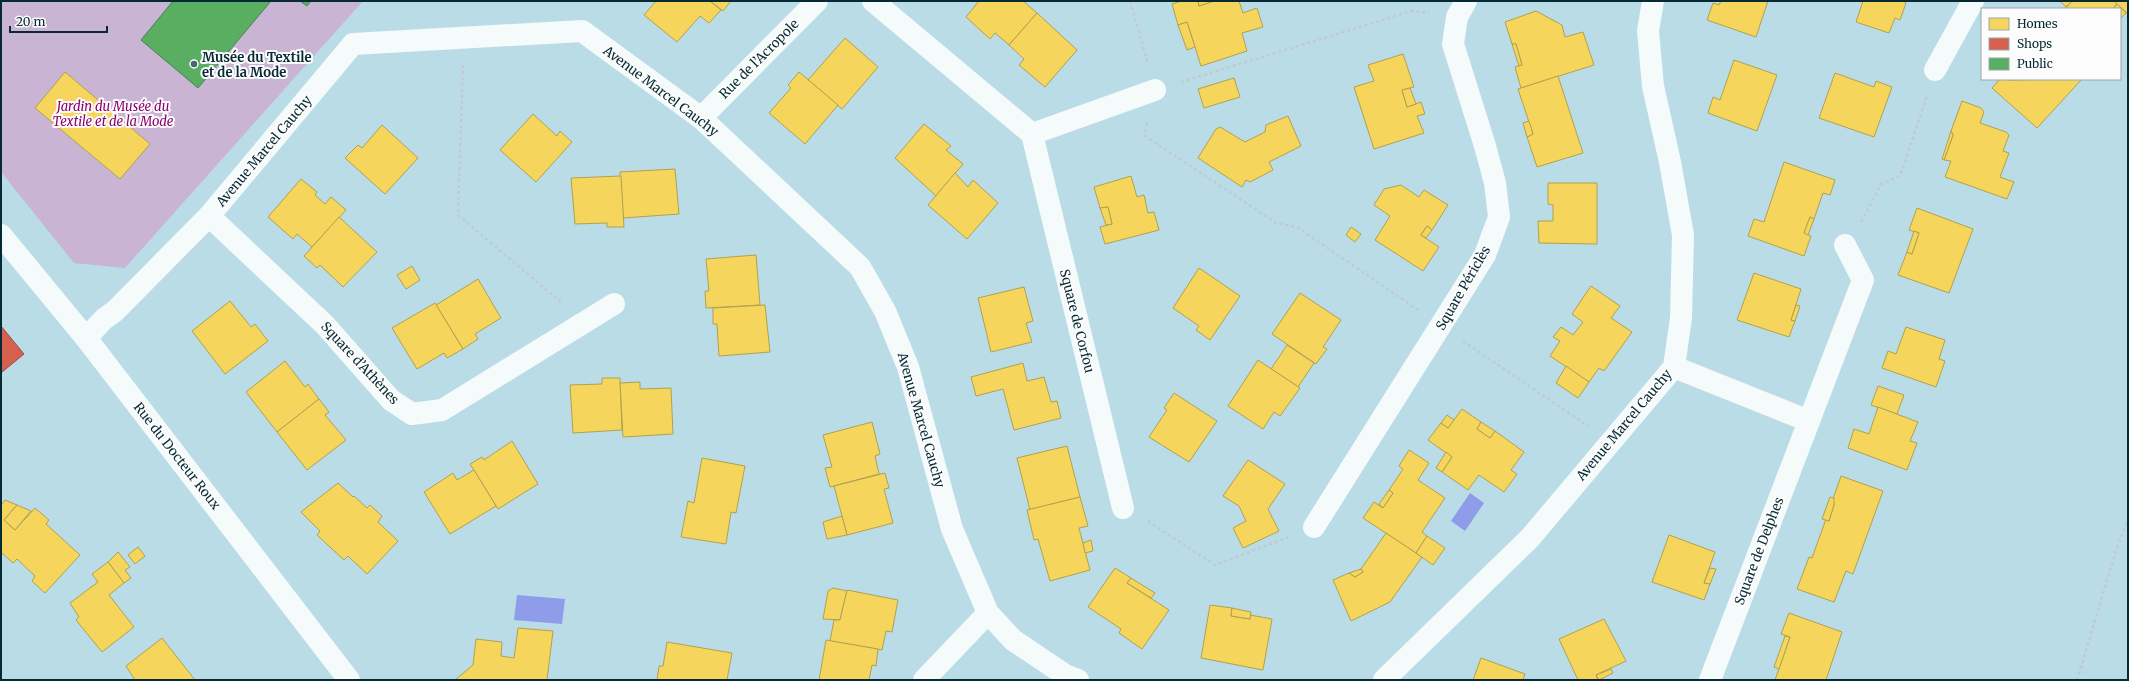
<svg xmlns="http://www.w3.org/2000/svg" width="2129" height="681" viewBox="0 0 2129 681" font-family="Merriweather,serif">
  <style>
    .green { fill: #cab4d3 }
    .water { fill: #8e9cea }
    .homes { fill: #f6d55c; stroke: #aea250 }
    .shops { fill: #d6604d; stroke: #975046 }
    .public { fill: #5aae61; stroke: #408654 }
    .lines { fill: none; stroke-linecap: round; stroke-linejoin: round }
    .path { stroke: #c0cbcf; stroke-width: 2.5; stroke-dasharray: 3 3; stroke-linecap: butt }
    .minor { stroke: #f5fafb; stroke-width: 22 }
    .secondary { stroke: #f5fafb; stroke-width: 22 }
    .poi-dot { fill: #446873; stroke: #fcfcfc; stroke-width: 1.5 }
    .labels { text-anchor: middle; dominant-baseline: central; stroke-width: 4; stroke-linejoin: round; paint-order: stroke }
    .poi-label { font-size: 13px; font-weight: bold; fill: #052a34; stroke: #fcfcfc; text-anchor: start }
    .street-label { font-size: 13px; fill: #052a34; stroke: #fcfcfc }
    .park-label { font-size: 13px; font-style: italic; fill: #8c0172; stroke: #fcfcfc }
  </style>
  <rect width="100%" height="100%" fill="#badce7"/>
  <polygon class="green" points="1,1 363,1 125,268 74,263 1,172"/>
  <g class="water">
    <polygon points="1470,493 1484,503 1465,531 1451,521"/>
    <polygon points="517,595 565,599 562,624 514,620"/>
  </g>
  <g class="homes">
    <polygon points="656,1 710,1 721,10 709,23 700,16 677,42 644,15"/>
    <polygon points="710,1 731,1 723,11"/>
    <polygon points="979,1 1023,1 1037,13 1009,45 995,33 990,39 966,17"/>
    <polygon points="1182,1 1198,1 1199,6 1214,1 1239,1 1243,13 1257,8 1263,27 1242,33 1247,51 1201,66 1187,22 1178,25 1172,4"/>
    <polygon points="1198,1 1214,1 1199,6"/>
    <polygon points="1721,1 1768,1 1756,37 1707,20 1713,3 1719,5"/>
    <polygon points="1863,1 1903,1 1906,3 1900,20 1895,18 1889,33 1856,22"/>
    <polygon points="2060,1 2072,1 2066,7"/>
    <polygon points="2072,1 2114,1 2117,4 2113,9 2065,9"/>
    <polygon points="2114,1 2128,1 2128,14 2117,4"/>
    <polygon points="2117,4 2126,13 2120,19 2120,9 2113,9"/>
    <polygon points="1536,11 1562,25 1565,37 1583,32 1594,65 1521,88 1515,67 1522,65 1516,44 1512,44 1505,22"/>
    <polygon points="1037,13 1077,50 1045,87 1019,65 1024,59 1009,45"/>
    <polygon points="1187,22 1195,47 1187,50 1178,25"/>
    <polygon points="845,38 878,67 842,109 808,80"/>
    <polygon points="1512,44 1516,44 1522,65 1519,66"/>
    <polygon points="1403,54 1414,87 1402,90 1407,107 1421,102 1425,114 1417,116 1424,133 1374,149 1354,87 1374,81 1368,65"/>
    <polygon points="1734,60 1777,75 1757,131 1708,113 1713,97 1720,100"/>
    <polygon points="65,72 150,144 120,179 35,108"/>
    <polygon points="799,72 838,105 805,144 769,113 791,88 788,85"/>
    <polygon points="1835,73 1874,87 1876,81 1892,87 1874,137 1819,118"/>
    <polygon points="1558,76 1583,153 1537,167 1527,137 1533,134 1518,89"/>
    <polygon points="1234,78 1240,97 1204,108 1198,89"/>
    <polygon points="2000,79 2010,80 2082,79 2037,128 1992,88"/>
    <polygon points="1410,88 1416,104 1407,107 1402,90"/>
    <polygon points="1962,101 1981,108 1984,112 1980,123 2006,132 2009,135 2003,151 2009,153 2000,177 2014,182 2007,199 1945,177 1951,161 1944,160 1953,135 1951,131"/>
    <polygon points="533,114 557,136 560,131 572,142 536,182 500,150"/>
    <polygon points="1288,116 1301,146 1269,162 1273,170 1250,182 1246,180 1242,187 1198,158 1216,129 1220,127 1245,142 1265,132 1266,125"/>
    <polygon points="1529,121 1533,134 1527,137 1523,123"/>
    <polygon points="924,124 951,146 946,150 963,164 936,196 895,158"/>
    <polygon points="382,125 418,158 385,194 345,158 358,145 362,148"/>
    <polygon points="1951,131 1953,135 1944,160 1942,159"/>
    <polygon points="1784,162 1835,180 1830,195 1823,193 1814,219 1810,217 1804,233 1811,236 1804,256 1748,236 1754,219 1764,222"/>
    <polygon points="675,169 679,214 623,218 620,172"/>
    <polygon points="955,173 968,187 973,180 998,203 967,239 928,205"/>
    <polygon points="621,176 624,227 607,227 607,223 575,224 571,178"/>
    <polygon points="1131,176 1137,197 1144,195 1148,213 1154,212 1159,230 1105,244 1100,227 1112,224 1108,207 1100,208 1094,187"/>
    <polygon points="301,179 317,192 315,195 325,204 331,197 346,210 312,247 297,234 293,239 268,217"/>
    <polygon points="1548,183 1597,183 1597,244 1539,243 1538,221 1553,221 1553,205 1548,204"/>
    <polygon points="1401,185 1419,197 1424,190 1448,205 1432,230 1427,226 1421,235 1439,247 1423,271 1375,240 1390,216 1374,205 1384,189"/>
    <polygon points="1108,207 1112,224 1106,225 1100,208"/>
    <polygon points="1917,208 1973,229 1949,293 1898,275 1907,252 1912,254 1919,233 1909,230"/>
    <polygon points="339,217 377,252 343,287 320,265 317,268 304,256"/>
    <polygon points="1810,217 1814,219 1808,235 1804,233"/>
    <polygon points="1427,226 1432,230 1426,238 1421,235"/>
    <polygon points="1351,227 1361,234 1355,242 1346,235"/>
    <polygon points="1914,231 1919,233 1912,254 1907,252"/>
    <polygon points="756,255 760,305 706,308 705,291 709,291 706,259"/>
    <polygon points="412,266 420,280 406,289 397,275"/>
    <polygon points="1199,268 1240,296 1210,340 1196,330 1199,326 1173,308"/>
    <polygon points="1754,273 1801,289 1791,320 1795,321 1789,337 1737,320"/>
    <polygon points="478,279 501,318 475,334 478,339 463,349 436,305"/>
    <polygon points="1591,286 1620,306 1611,318 1632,332 1604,371 1599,368 1589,382 1550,356 1560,341 1553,337 1561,327 1573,335 1583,322 1572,314"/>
    <polygon points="1024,287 1033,321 1026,323 1032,342 991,352 978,298"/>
    <polygon points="1300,293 1341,320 1323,347 1327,349 1316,364 1272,334"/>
    <polygon points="230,301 251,327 255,324 268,341 225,374 192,331"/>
    <polygon points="435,303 463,349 447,358 444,353 417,369 392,328"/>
    <polygon points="765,305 770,352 719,356 717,324 713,324 713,308"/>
    <polygon points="1796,305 1800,306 1795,321 1791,320"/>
    <polygon points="1906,327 1945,340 1939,359 1945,361 1936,387 1882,368 1888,351 1896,354"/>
    <polygon points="1287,345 1314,363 1298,387 1271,369"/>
    <polygon points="1258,360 1300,388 1280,416 1274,412 1263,429 1228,406"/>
    <polygon points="285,361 305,387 308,384 319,399 277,432 246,392"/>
    <polygon points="1023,363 1027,381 1044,377 1051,402 1057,401 1061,418 1014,430 1003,389 976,396 971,377"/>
    <polygon points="1566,366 1589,382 1578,398 1556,383"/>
    <polygon points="602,378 620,378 622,430 573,433 570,385 602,384"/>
    <polygon points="640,382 640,389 671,388 673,434 623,437 620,383"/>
    <polygon points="1878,386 1904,395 1897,414 1871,405"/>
    <polygon points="1174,393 1217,421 1189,462 1149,437 1167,410 1164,408"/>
    <polygon points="319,399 329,412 325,415 346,440 307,470 277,432"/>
    <polygon points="1878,407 1918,422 1910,441 1917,443 1907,470 1848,448 1854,429 1869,434"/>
    <polygon points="1462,409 1481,422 1477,429 1490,438 1495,431 1524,452 1511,470 1517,474 1504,492 1479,475 1468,490 1442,472 1452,457 1428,440 1441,423 1448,428"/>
    <polygon points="1447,415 1454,420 1448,428 1441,423"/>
    <polygon points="872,422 880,454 875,456 879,474 830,487 825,468 832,467 823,435"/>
    <polygon points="1481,422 1495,431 1490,438 1477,429"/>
    <polygon points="512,441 538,484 498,509 470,464 482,457 484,460"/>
    <polygon points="1067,446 1080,497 1030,510 1017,458"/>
    <polygon points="1409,450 1429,463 1418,480 1445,498 1422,532 1427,536 1416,553 1363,518 1374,502 1383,508 1393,493 1389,490 1403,469 1399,466"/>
    <polygon points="1446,452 1452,457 1442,472 1436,468"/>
    <polygon points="702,458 745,466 736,513 731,512 726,544 681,537 688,501 694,503"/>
    <polygon points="1248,460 1285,484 1268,509 1279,531 1243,548 1233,528 1246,521 1239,506 1223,496"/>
    <polygon points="474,470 496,506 450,534 424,492 453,473 457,480"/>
    <polygon points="885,473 889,488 884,489 893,523 847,535 834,486"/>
    <polygon points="1841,476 1883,491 1853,574 1846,571 1834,602 1797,589 1809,557 1812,558 1826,519 1829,521 1834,505 1833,499"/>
    <polygon points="338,483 353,497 354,496 367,508 370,505 382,516 378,522 398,541 367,574 348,556 344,560 317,535 320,531 301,512"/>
    <polygon points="1389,490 1393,493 1383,508 1379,504"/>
    <polygon points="1080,497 1088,526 1079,528 1090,570 1050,581 1038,539 1034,540 1027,510"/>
    <polygon points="1830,497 1834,498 1834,505 1829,521 1822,519"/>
    <polygon points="5,500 17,505 4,520 15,530 35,508 49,520 46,524 80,555 45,593 32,581 35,576 17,559 13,563 1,552 1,505"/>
    <polygon points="17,505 31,511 15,530 4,520"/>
    <polygon points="842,516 847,535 827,539 823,522"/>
    <polygon points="1386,533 1422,557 1390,602 1351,621 1333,580 1349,573 1355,577 1363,572 1361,569"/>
    <polygon points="1669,535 1715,552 1704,583 1710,584 1704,600 1652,582"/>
    <polygon points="1427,536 1445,548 1433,565 1416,553"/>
    <polygon points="1091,540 1093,551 1085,553 1083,543"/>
    <polygon points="138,547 145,556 135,564 128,555"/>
    <polygon points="118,552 130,567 125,570 131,578 124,583 108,562"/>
    <polygon points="108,562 124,583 109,595 134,627 102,652 76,620 79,617 70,603 98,582 92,574"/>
    <polygon points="1115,568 1131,578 1127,583 1169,610 1142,649 1119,633 1121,629 1088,607"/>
    <polygon points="1710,568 1716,569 1710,584 1704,583"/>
    <polygon points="1361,569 1363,572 1355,577 1349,573"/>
    <polygon points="1131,578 1155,593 1151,598 1127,583"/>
    <polygon points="833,588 847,591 840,620 823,619 828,591"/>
    <polygon points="847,590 898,600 892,632 886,631 882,650 830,641 834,620 840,620"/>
    <polygon points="1210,605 1232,608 1231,616 1250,619 1250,615 1272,619 1263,670 1201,658"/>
    <polygon points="1232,608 1251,612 1250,619 1231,616"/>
    <polygon points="1789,613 1842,632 1826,680 1775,680 1790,637 1781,634"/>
    <polygon points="1604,619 1626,661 1596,675 1598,680 1578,680 1559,639"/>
    <polygon points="518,628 553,631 547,680 455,680 473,665 476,639 502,642 501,656 514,658"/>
    <polygon points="1785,636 1790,637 1779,669 1774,667"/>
    <polygon points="162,638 195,680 135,680 126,666"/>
    <polygon points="826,640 878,649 876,666 872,665 869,680 819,680"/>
    <polygon points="667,642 732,653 727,680 657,680 659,666 663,666"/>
    <polygon points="1481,658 1525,674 1523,680 1473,680"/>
    <polygon points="1611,669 1613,673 1599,680 1596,675"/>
  </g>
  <polygon class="shops" points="1,326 24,354 1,373"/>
  <g class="public">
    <polygon points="173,1 271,1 198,88 141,40"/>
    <polygon points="300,1 311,1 307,6"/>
  </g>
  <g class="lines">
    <g class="path">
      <polyline points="1130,1 1148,64"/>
      <polyline points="463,65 458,215 562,303"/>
      <polyline points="1181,82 1412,11 1429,13"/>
      <polyline points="1147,123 1145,136 1276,223 1297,227 1418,310"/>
      <polyline points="1861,222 1881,184 1900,176 1927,96"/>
      <polyline points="1463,341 1588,426"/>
      <polyline points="1148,521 1215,565 1289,537"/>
      <polyline points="2077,680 2116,551 2128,519"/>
    </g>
    <g class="minor">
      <polyline points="873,1 1032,134 1155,90"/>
      <polyline points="1935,70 1973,1"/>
      <polyline points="701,118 817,1"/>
      <polyline points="1032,134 1123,508"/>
      <polyline points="209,216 325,325 391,400 412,414 442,410 614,304"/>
      <polyline points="86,338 104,319 115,311 209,216 353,44 582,31 701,118 860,267 885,311 908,367 952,529 988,613 1013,640 1065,675 1078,680"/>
      <polyline points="1674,367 1809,421"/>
      <polyline points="1314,527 1485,255 1499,217 1495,183 1485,146 1453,44 1457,17 1466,1"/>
      <polyline points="924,680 988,613"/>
      <polyline points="1384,680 1530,538 1674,367 1681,318 1683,235 1670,162 1653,86 1648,31 1653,1"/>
      <polyline points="1710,680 1863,280 1845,245"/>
    </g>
    <polyline class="secondary" points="1,235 86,338 349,680"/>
  </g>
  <circle class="poi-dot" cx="194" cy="64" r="4"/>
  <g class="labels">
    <g class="poi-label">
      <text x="202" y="57">Musée du Textile<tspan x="202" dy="15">et de la Mode</tspan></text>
    </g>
    <g class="street-label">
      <text transform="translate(759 59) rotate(-45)">Rue de l’Acropole</text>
      <text transform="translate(661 91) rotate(37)">Avenue Marcel Cauchy</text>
      <text transform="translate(264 151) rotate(-50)">Avenue Marcel Cauchy</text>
      <text transform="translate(1463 288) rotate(-60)">Square Périclès</text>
      <text transform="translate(1077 321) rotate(76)">Square de Corfou</text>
      <text transform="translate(360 363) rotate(47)">Square d’Athènes</text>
      <text transform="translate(921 420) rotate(74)">Avenue Marcel Cauchy</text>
      <text transform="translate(1624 425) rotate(-50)">Avenue Marcel Cauchy</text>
      <text transform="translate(177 456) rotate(52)">Rue du Docteur Roux</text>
      <text transform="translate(1759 551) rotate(-69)">Square de Delphes</text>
    </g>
    <g class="park-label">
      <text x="113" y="106">Jardin du Musée du<tspan x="113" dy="15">Textile et de la Mode</tspan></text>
    </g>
  </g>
  <rect width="2129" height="681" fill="none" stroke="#052a34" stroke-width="4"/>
  <rect x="1981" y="8" width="140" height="72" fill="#fcfcfc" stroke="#99a8ac"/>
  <rect x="1989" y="18" width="20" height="12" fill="#f6d55c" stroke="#99a8ac"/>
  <text x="2017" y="28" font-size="12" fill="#052a34">Homes</text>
  <rect x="1989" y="38" width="20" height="12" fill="#d6604d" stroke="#99a8ac"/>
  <text x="2017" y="48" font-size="12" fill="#052a34">Shops</text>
  <rect x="1989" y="58" width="20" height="12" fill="#5aae61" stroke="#99a8ac"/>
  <text x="2017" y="68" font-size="12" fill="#052a34">Public</text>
  <path d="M10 26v6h97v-6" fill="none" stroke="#052a34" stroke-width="2"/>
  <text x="16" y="26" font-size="12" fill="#052a34" stroke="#fcfcfc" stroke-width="3" paint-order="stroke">20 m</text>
</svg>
